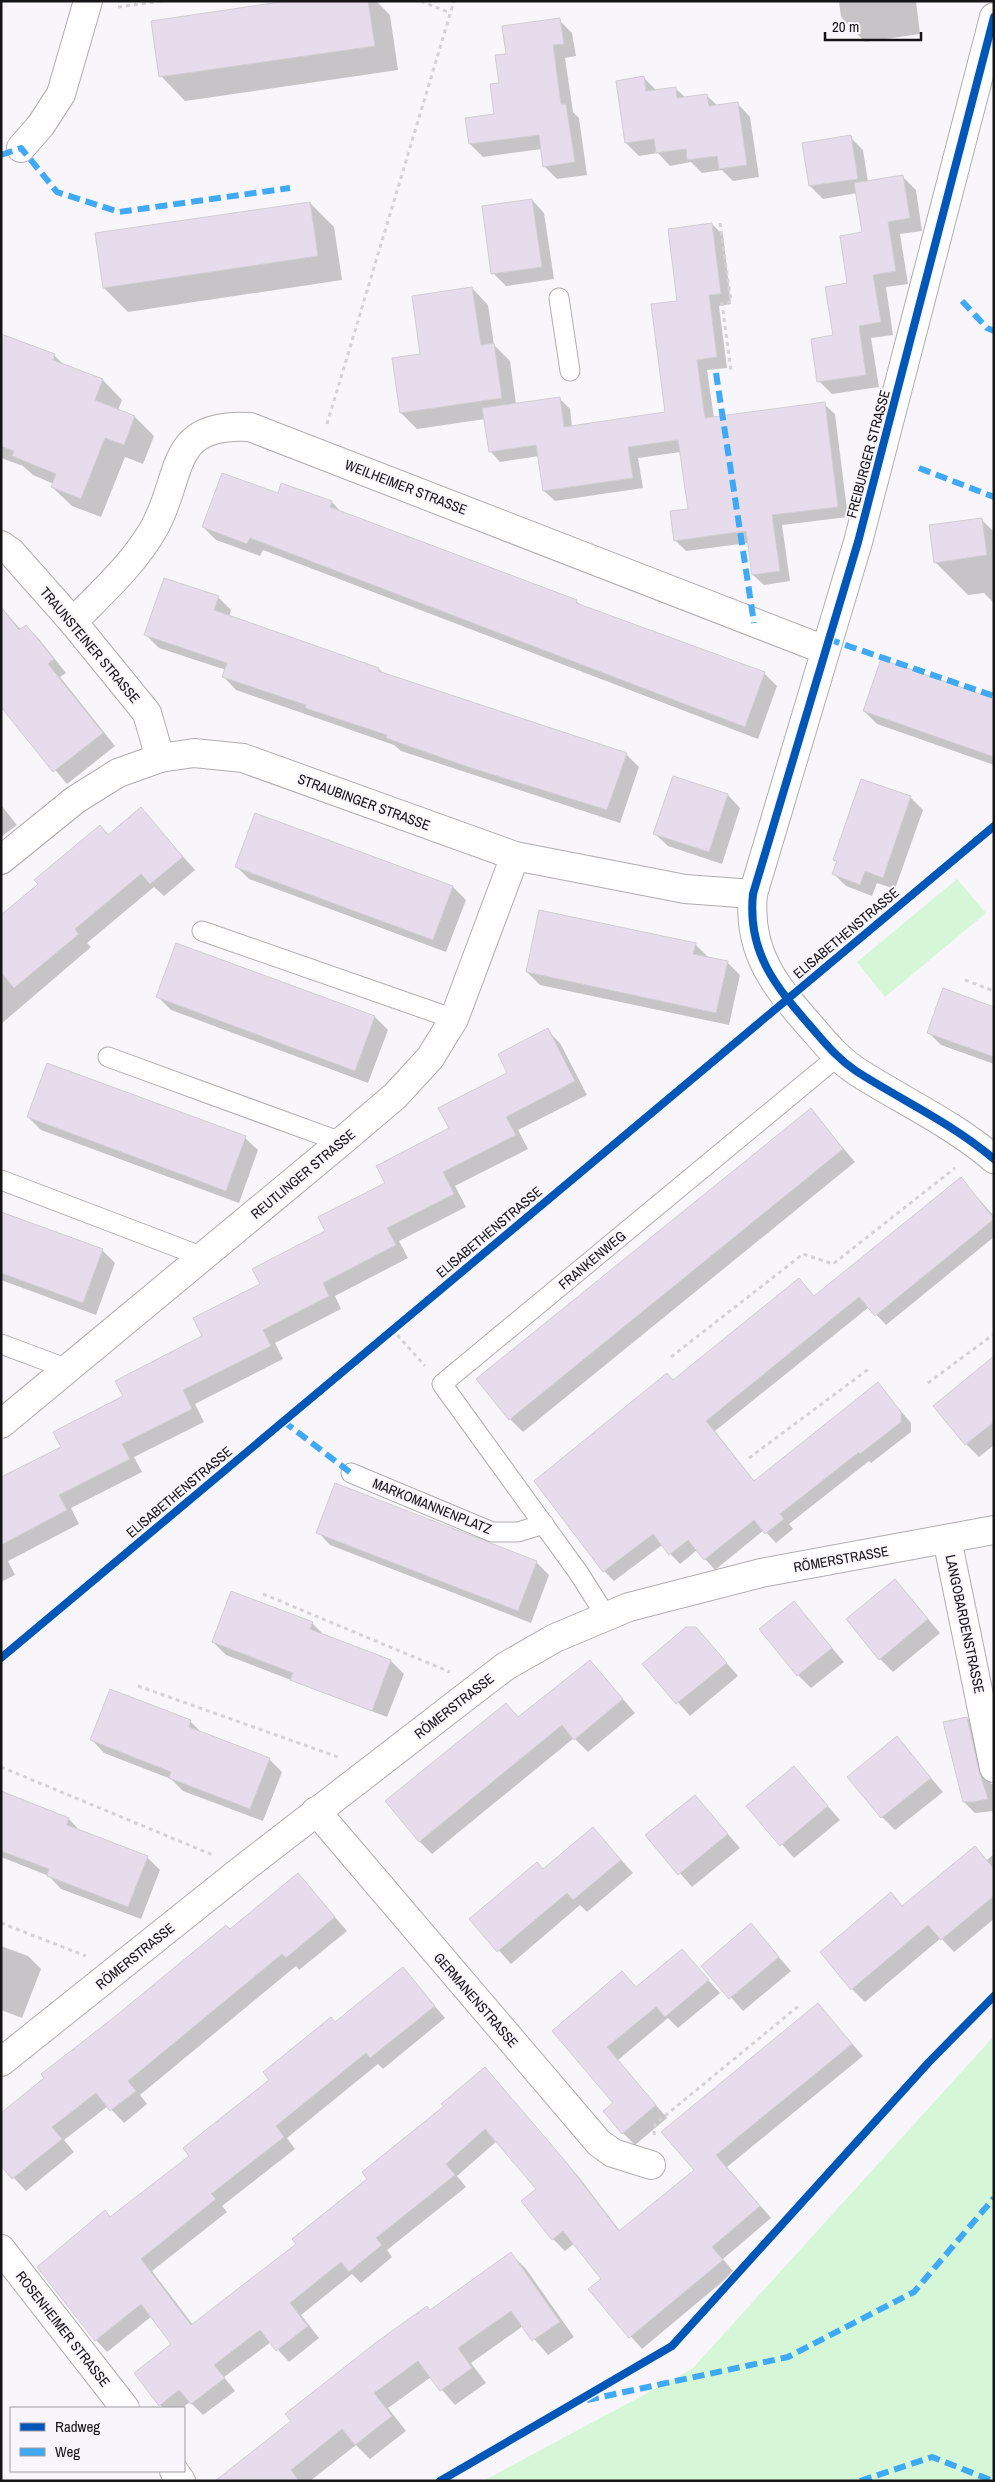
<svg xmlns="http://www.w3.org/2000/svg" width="995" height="2482" viewBox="0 0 995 2482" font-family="'Archivo Narrow',sans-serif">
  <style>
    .green { fill: #d5f7d8 }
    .shadow { fill: #0003 }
    .building { fill: #e6dcec; stroke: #d1ced2 }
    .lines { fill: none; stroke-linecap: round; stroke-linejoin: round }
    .lane-casing { stroke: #afadb1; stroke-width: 21 }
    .street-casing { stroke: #afadb1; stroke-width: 30 }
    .path { stroke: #d4d2d4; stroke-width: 3; stroke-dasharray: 4 4; stroke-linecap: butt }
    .lane { stroke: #fefefe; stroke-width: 19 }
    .street { stroke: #fefefe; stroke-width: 28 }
    .quiet { stroke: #3fa9f5; stroke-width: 6; stroke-dasharray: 12 6; stroke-linecap: butt }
    .cycleway-casing { stroke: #f9f5fc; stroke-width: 11 }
    .cycleway { stroke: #0057b8; stroke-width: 8 }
    .labels { text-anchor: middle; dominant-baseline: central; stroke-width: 4; stroke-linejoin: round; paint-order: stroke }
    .street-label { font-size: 14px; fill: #151416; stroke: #f9f5fc }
  </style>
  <rect width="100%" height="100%" fill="#f9f6fb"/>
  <g class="green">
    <polygon points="957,879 986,913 885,997 857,962"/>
    <polygon points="994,2036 994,2481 483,2481 692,2369"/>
  </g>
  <g class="shadow">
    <polygon points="295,1 376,1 390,15 398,70 185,101 161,76"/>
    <polygon points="839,1 916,1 920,34 865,42 841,17"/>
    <polygon points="559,20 572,33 576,56 565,58 573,112 579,118 587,175 557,179 544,166 542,149 483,157 470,144 467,119 496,115 507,55"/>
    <polygon points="644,78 657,91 675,88 686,98 706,95 718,106 738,104 750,117 759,177 733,181 722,170 702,173 691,162 670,166 658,153 639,156 626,143"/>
    <polygon points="850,137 863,150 868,182 903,177 916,190 922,231 900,234 908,284 886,287 893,335 871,338 879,387 832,394 819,381 834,336 863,233 857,193 823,199 810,186"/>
    <polygon points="532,200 544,213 554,279 506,286 493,273"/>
    <polygon points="310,203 334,227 342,280 128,312 104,288"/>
    <polygon points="712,224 723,235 731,304 719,306 727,368 707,370 714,418 824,404 835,414 848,517 782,525 790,581 764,585 753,575 748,543 686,551 675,540 690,510 681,452 638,458 643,488 555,501 544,491 539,456 500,462 490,451 485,419 417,429 401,413 422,355 472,288 488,305 494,345 510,361 516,404 559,398 570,409 572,427 667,413 678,302"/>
    <polygon points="1,335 54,355 65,366 103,380 122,400 118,410 135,417 154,436 143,464 125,457 101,517 72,506 52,487 54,484 33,475 23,466 1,458"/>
    <polygon points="282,485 332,502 342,513 576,601 582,606 764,673 777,686 758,739 263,550 260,556 216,540 203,527 278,495"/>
    <polygon points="981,519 994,532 994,603 984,593 968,595 936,563"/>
    <polygon points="218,597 231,610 229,617 379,669 385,675 626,754 639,767 620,823 401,751 394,745 236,690 224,677 226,670 159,648 146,635"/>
    <polygon points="1,607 21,630 26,626 39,639 66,673 60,677 115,746 67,784 1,706"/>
    <polygon points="994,700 994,765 877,724 864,711"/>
    <polygon points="728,795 740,808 722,864 668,846 655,834"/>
    <polygon points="910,797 923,810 895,889 877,883 872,896 846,886 834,874 838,863 834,859"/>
    <polygon points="1,805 17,825 1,837"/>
    <polygon points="141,809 195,870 164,896 154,887 87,943 91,947 1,1024 1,917 40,884 100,826 109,835"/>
    <polygon points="256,814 453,887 466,900 446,952 249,879 236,866"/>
    <polygon points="695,944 708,957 727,962 740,975 729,1025 540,985 527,972"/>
    <polygon points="177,945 375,1017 388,1030 368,1083 171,1010 158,997"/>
    <polygon points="994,1008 994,1064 941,1045 928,1032"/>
    <polygon points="547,1030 560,1043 587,1095 518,1130 528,1149 455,1186 466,1207 399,1241 408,1258 335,1296 341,1309 275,1343 283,1359 195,1404 204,1422 134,1457 142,1472 71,1508 79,1524 8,1561 15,1575 1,1582 1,1478 62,1447 124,1397 204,1337 261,1284 387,1184 450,1129 509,1073"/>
    <polygon points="811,1110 855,1162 523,1432 510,1419"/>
    <polygon points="28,1117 245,1138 258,1150 239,1203 41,1130"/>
    <polygon points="960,1178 994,1216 994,1237 886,1325 869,1307 715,1431 755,1482 878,1384 911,1423 911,1432 871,1463 869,1461 789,1524 793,1529 776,1543 764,1530 715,1570 697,1550 680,1564 662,1545 614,1581 604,1571 674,1381 799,1280 815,1297"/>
    <polygon points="1,1213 102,1250 115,1263 96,1315 1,1280"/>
    <polygon points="994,1358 994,1445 979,1457 966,1444"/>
    <polygon points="318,1532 536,1562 549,1575 531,1623 330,1545"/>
    <polygon points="895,1580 940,1633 893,1672 880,1659"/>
    <polygon points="794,1603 844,1662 811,1688 798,1675"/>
    <polygon points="312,1623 325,1636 391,1661 404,1674 387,1717 226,1655 213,1642"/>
    <polygon points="696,1628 738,1676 690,1716 644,1664"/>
    <polygon points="590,1661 635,1713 588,1752 574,1738 432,1854 419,1841 506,1704 520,1718"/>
    <polygon points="967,1718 978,1729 991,1784 994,1784 994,1811 975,1813 964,1802"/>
    <polygon points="190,1721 203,1734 269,1759 282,1772 263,1821 183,1791 171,1779 104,1753 92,1740"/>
    <polygon points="897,1738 943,1792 895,1830 882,1817"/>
    <polygon points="794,1768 840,1820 794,1858 748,1806"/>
    <polygon points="1,1793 69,1819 81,1832 147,1857 160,1870 141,1919 61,1889 49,1876 1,1857"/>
    <polygon points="695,1796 740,1848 692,1887 647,1835"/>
    <polygon points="593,1829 633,1873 587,1912 580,1905 511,1964 471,1919 543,1870"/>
    <polygon points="975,1848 987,1860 994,1854 994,1919 954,1952 941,1938 865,2002 852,1989 891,1894 903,1907"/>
    <polygon points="298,1874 347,1931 299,1970 296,1966 140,2095 147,2104 124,2123 108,2106 64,2140 74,2152 26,2191 1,2164 230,1930"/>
    <polygon points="751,1925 791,1971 743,2011 703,1966"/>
    <polygon points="1,1946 28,1956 41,1969 22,2018 1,2010"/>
    <polygon points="682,1951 720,1993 678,2028 668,2018 618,2060 667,2118 635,2145 623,2133 615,2103 554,2031 622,1973 637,1988"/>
    <polygon points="403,1969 445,2018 383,2069 378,2064 287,2138 295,2149 222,2206 227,2212 152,2271 193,2325 298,2244 496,2081 578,2176 620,2231 696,2170 818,2005 863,2056 727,2167 771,2218 723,2259 734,2272 642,2349 590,2290 602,2279 575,2243 565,2251 553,2239 538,2189 497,2141 457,2176 466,2187 387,2250 392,2257 361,2283 352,2274 301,2315 319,2338 289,2362 271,2342 224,2377 235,2391 203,2415 190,2402 182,2408 164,2408 160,2405 173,2344 152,2316 107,2352 96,2340 105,2211 111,2218 191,2156 335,2023"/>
    <polygon points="511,2254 526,2269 574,2337 548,2355 523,2326 471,2363 486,2383 455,2405 431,2377 388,2408 406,2431 370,2459 356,2445 310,2481 224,2481 430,2311"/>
  </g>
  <g class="building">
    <polygon points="287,1 368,1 375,46 159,77 151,21"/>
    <polygon points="560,18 564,44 553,45 561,104 566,104 575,162 543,167 539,135 469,144 465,118 494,114 490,84 499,83 495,55 506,54 502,26"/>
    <polygon points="644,76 646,91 676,87 677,98 707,94 709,106 738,102 747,165 719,169 717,156 687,160 686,149 656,153 654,139 625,143 616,81"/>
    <polygon points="851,135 858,179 809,186 802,143"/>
    <polygon points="903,175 910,218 888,222 896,271 873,275 881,322 859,326 866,375 817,382 811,339 833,335 825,287 847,283 840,236 862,232 854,183"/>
    <polygon points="532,199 542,267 491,274 482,206"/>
    <polygon points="310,202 318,256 103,288 95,233"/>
    <polygon points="712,223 721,294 709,295 717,357 697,360 705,418 825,402 838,507 772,515 780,571 752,575 746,531 674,541 670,511 688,509 678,440 628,447 633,478 543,491 536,445 489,452 482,408 560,397 564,427 665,412 651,304 677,301 668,229"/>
    <polygon points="472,287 481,345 494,343 502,398 400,413 392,358 420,354 412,296"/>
    <polygon points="1,334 55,354 53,360 103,379 95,400 135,416 124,445 105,438 81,499 51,487 56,474 12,456 14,451 1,446"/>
    <polygon points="222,473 278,493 281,483 332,501 330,507 577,600 576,603 765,672 745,727 250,538 247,544 202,527"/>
    <polygon points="982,518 987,555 934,563 929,525"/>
    <polygon points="164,578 219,596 214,610 379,668 378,671 627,753 607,810 468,767 386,738 387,735 305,708 306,705 222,677 227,663 144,635"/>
    <polygon points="1,607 19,630 26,625 54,659 48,664 103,733 53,772 1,707"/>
    <polygon points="881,659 994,699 994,757 863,711"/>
    <polygon points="673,776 728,794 709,852 653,834"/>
    <polygon points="861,779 911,796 883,878 865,871 860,885 832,874 837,861 833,860"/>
    <polygon points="141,807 183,857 150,884 141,874 75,929 79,934 14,988 1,972 1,915 38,884 34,880 100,825 108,835"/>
    <polygon points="255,813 453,886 433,940 235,867"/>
    <polygon points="539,910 696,943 693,954 728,961 716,1013 526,972"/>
    <polygon points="176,943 375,1016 355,1071 156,997"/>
    <polygon points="943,988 994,1007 994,1057 927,1033"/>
    <polygon points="548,1028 575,1081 506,1117 516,1135 443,1172 454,1194 387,1228 396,1245 323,1283 329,1296 263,1330 271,1346 183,1390 192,1409 122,1444 130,1459 59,1495 67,1510 1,1545 1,1477 61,1447 53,1432 123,1396 115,1381 202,1336 193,1318 260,1284 252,1269 325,1231 318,1217 385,1183 376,1166 449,1128 438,1108 507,1073 498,1054"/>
    <polygon points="47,1063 246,1136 226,1191 27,1117"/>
    <polygon points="811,1108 843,1149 509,1420 476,1379"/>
    <polygon points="961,1177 994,1219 875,1316 859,1297 706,1421 754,1481 878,1382 901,1412 901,1422 860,1454 859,1452 780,1514 784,1519 765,1534 754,1520 704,1560 688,1540 669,1555 653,1534 603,1572 534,1481 667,1373 673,1380 799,1278 814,1296"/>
    <polygon points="1,1212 103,1249 83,1303 1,1273"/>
    <polygon points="994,1356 994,1422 965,1445 933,1406"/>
    <polygon points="335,1483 537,1561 518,1611 316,1533"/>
    <polygon points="895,1579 928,1619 879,1660 846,1619"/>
    <polygon points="231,1591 313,1622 310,1629 391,1660 372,1711 290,1680 293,1673 212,1642"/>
    <polygon points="794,1601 832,1648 797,1676 759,1629"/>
    <polygon points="686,1627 696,1627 727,1663 676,1704 642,1664"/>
    <polygon points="590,1660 623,1699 574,1740 562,1725 419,1842 385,1801 506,1703 518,1717"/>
    <polygon points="110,1689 191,1720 189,1727 270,1758 250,1809 169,1778 171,1772 90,1740"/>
    <polygon points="967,1717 979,1771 988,1799 973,1802 963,1802 943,1722"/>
    <polygon points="897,1736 931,1778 881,1818 847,1777"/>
    <polygon points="794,1766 828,1806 780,1846 746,1806"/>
    <polygon points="1,1791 69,1818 67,1825 148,1856 128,1907 47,1876 49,1869 1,1851"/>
    <polygon points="695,1795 728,1834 678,1875 645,1835"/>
    <polygon points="593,1827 621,1860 573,1900 567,1893 497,1952 469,1919 537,1862 543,1869"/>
    <polygon points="975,1846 994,1869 994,1896 941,1940 928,1925 851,1990 820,1952 891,1892 902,1906"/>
    <polygon points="298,1873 335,1917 286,1958 282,1954 128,2081 136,2091 110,2111 96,2093 52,2127 62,2139 12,2179 1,2166 1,2113 44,2078 41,2074 112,2019 226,1925 230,1929"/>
    <polygon points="751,1923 779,1957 729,1999 701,1966"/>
    <polygon points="682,1949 709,1980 665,2017 656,2007 607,2047 656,2105 622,2134 603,2111 613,2103 552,2031 622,1971 636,1987"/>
    <polygon points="403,1967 435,2006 370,2058 366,2053 276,2126 284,2137 211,2194 216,2199 141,2259 191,2325 296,2244 292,2239 367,2179 362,2172 444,2106 441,2104 485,2067 566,2162 619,2231 694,2170 661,2132 818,2003 852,2044 716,2155 760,2206 712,2247 723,2260 629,2338 588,2289 601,2279 563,2231 552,2240 521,2201 536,2189 485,2129 446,2164 455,2175 376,2238 382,2245 349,2272 341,2262 290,2303 308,2326 276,2351 260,2330 214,2365 225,2378 191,2404 179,2390 159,2406 134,2373 171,2344 141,2304 95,2341 37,2267 105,2210 110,2217 189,2156 183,2148 269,2080 263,2072 331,2017 335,2022"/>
    <polygon points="511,2252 560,2322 532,2341 511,2311 458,2348 472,2368 440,2391 418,2361 374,2393 392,2416 355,2445 342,2429 291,2470 299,2481 215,2481 291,2421 285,2414 378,2341 427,2306 430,2310"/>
  </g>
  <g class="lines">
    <defs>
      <g id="lane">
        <polyline points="559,298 570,371"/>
        <polyline points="202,931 454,1019"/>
        <polyline points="108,1057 341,1142"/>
        <polyline points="1,1180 203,1257"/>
        <polyline points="1,1344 68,1369"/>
        <polyline points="351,1473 492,1532 518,1532 544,1524"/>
        <polyline points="606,1616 578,1572 442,1384 837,1057"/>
      </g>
      <g id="street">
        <path d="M994,17L858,542L753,894C747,953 776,987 812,1028C826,1044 838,1059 856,1071C901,1100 952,1123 994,1159"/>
        <polyline points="21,148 41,125 61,94 88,1"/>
        <polyline points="1,545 11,552 73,622 147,713 160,758"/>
        <path d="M73,622C101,593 132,566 153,530C184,477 166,422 250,427L825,650"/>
        <polyline points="1,860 75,800 118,773 160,758 194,753 243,758 515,856 685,889 753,894"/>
        <polyline points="1,1424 341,1142 395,1096 430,1058 454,1019 515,856"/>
        <polyline points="947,1539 994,1768"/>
        <polyline points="316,1811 599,2143 613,2153 651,2165"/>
        <polyline points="1,2062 244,1868 481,1685 506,1666 555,1638 629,1607 761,1573 994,1530"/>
        <polyline points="1,2249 125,2408"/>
        <polyline points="174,2471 181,2481"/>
      </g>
    </defs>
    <use href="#lane" class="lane-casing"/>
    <use href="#street" class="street-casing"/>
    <g class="path">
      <polyline points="421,1 450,13"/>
      <polyline points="118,7 161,1"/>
      <polyline points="720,223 731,302 722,303 731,371"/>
      <polyline points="327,424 454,1"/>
      <polyline points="811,980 994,826"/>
      <polyline points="965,980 994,991"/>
      <polyline points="392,1329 425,1366"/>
      <polyline points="671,1357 803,1254 833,1264 955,1168"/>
      <polyline points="928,1383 994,1334"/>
      <polyline points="749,1458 870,1368"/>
      <polyline points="263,1594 450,1672"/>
      <polyline points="1,1658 764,1019"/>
      <polyline points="138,1686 338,1757"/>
      <polyline points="1,1767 213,1855"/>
      <polyline points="1,1923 86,1956"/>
      <polyline points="654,2135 655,2124 801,2004"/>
    </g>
    <use href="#lane" class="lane"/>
    <use href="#street" class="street"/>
    <g class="quiet">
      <polyline points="1,155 21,148 57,192 119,212 290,188"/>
      <polyline points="962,301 987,328 994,331"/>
      <polyline points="716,373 754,623"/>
      <polyline points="919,468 994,497"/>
      <polyline points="828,639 994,696"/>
      <polyline points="283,1421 351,1473"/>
      <polyline points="587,2400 788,2357 914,2292 994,2198"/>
      <polyline points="860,2481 932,2457 993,2481"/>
    </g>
    <defs>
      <g id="cycleway">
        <path d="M994,17L858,542L753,894C747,953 776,987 812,1028C826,1044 838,1059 856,1071C901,1100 952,1123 994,1159"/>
        <polyline points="1,1658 994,826"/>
        <polyline points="440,2481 672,2346 929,2062 994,1996"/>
      </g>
    </defs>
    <use href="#cycleway" class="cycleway-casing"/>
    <use href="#cycleway" class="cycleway"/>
  </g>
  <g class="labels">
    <g class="street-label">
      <text transform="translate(868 454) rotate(-75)">FREIBURGER STRASSE</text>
      <text transform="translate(406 487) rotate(21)">WEILHEIMER STRASSE</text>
      <text transform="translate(90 645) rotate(50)">TRAUNSTEINER STRASSE</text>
      <text transform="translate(364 802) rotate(20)">STRAUBINGER STRASSE</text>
      <text transform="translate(846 933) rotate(-40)">ELISABETHENSTRASSE</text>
      <text transform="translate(303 1174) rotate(-40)">REUTLINGER STRASSE</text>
      <text transform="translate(489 1232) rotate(-40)">ELISABETHENSTRASSE</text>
      <text transform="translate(592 1260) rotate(-40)">FRANKENWEG</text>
      <text transform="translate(179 1492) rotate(-40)">ELISABETHENSTRASSE</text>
      <text transform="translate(432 1506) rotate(22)">MARKOMANNENPLATZ</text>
      <text transform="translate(841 1559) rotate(-10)">RÖMERSTRASSE</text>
      <text transform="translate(965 1624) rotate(78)">LANGOBARDENSTRASSE</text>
      <text transform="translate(454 1706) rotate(-38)">RÖMERSTRASSE</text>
      <text transform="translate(135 1956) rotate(-39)">RÖMERSTRASSE</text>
      <text transform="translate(476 2000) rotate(49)">GERMANENSTRASSE</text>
      <text transform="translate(63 2329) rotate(52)">ROSENHEIMER STRASSE</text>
    </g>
  </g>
  <rect width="995" height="2482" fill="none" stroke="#151416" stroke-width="5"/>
  <rect x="10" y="2407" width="175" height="65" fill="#f9f5fc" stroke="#9e9ba0"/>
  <rect x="20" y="2423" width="25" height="8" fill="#0057b8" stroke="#9e9ba0"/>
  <text x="55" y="2432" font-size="15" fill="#151416">Radweg</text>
  <rect x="20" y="2448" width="25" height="8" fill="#3fa9f5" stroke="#9e9ba0"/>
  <text x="55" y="2457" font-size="15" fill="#151416">Weg</text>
  <path d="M825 32v8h96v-8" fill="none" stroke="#151416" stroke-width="2.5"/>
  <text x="832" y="32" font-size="15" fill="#151416" stroke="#f9f5fc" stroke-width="4" paint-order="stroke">20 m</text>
</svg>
